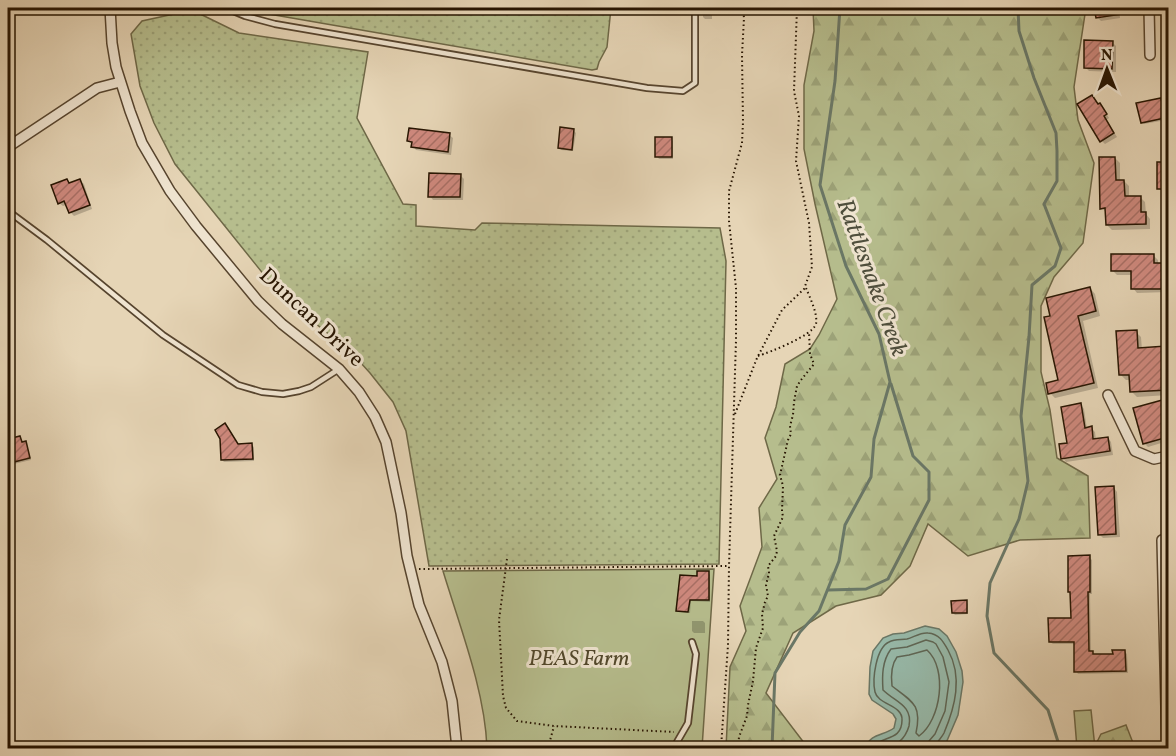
<svg xmlns="http://www.w3.org/2000/svg" width="1176" height="756" viewBox="0 0 1176 756" font-family="Vollkorn,serif">
  <style>
    .grass { fill: url(#grass-dots); stroke: #6e6847; stroke-width: 1.5 }
    .forest { fill: url(#forest-firs); stroke: #6e6847; stroke-width: 1.5 }
    .garden { fill: #b6bd8d; stroke: #6e6847; stroke-width: 1.5 }
    .water { fill: #97b9a9; stroke: #6a7766; stroke-width: 1.5 }
    .shadow { fill: #0003 }
    .lines { fill: none; stroke-linecap: round; stroke-linejoin: round }
    .shore { stroke: #5e6655; stroke-width: 1.5 }
    .stream { stroke: #6a7766; stroke-width: 3 }
    .building { fill: url(#building-hatch); stroke: #261401; stroke-width: 1.5 }
    .lane-casing { stroke: #56442e; stroke-width: 8 }
    .street-casing { stroke: #56442e; stroke-width: 12 }
    .path { stroke: #261401; stroke-width: 2; stroke-dasharray: 1.5 3; stroke-linecap: butt }
    .lane { stroke: #efe4d0; stroke-width: 4.5 }
    .street { stroke: #efe4d0; stroke-width: 9 }
    .labels { text-anchor: middle; dominant-baseline: central; stroke-width: 6; stroke-linejoin: round; paint-order: stroke }
    .street-label { font-size: 22px; fill: #261401; stroke: #efe4d0 }
    .park-label { font-size: 22px; font-style: italic; fill: #51472b; stroke: #efe4d0 }
    .water-label { font-size: 24px; font-style: italic; fill: #4e4e3c; stroke: #efe4d0 }
  </style>
  <defs>
    <pattern id="grass-dots" width="8" height="8" patternUnits="userSpaceOnUse" patternTransform="scale(1.5)"><rect width="8" height="8" fill="#b6bd8d"/><path d="M2 2h.1M6 6h.1" fill="none" stroke="#9ca278" stroke-width="1.8" stroke-linecap="round"/></pattern>
    <pattern id="forest-firs" width="22" height="20" patternUnits="userSpaceOnUse" patternTransform="scale(1.5)"><rect width="22" height="20" fill="#b6bd8d"/><path d="M5 1l3.5 6h-7zM16 11l3.5 6h-7z" fill="#9ca278"/></pattern>
    <pattern id="building-hatch" width="6" height="6" patternUnits="userSpaceOnUse" patternTransform="scale(1.5)"><rect width="6" height="6" fill="#cf897e"/><path d="M-1 1l2-2M0 6l6-6M5 7l2-2" fill="none" stroke="#a86f65"/></pattern>
  </defs>
  <rect width="100%" height="100%" fill="#e6d5b6"/>
  <filter id="stains"><feTurbulence type="fractalNoise" baseFrequency=".00333" numOctaves="4"/><feColorMatrix values="0 0 0 0 .2 0 0 0 0 .09 0 0 0 0 .02 0 0 0 .5 -.17"/></filter>
  <radialGradient id="worn" r=".72"><stop offset=".6" stop-color="#630" stop-opacity="0"/><stop offset="1" stop-color="#630" stop-opacity=".3"/></radialGradient>
  <g class="grass">
    <polygon points="252,8 611,8 607,47 599,62 597,69 592,70 263,13"/>
    <polygon points="192,10 239,33 368,52 357,118 403,204 416,205 416,226 475,230 482,223 720,228 726,261 719,564 429,566 406,431 393,402 370,373 350,351 281,296 175,164 154,123 140,86 131,34 142,21"/>
  </g>
  <g class="forest">
    <polygon points="813,8 1084,8 1085,14 1074,87 1078,120 1094,163 1083,243 1054,277 1041,306 1041,372 1050,410 1057,458 1088,476 1090,538 1020,540 968,556 928,524 910,566 881,595 836,606 793,633 766,693 808,748 726,748 730,667 746,631 740,606 762,547 759,508 777,479 765,438 776,407 785,364 810,349 819,335 837,299 815,204 804,149 804,85 814,31"/>
    <polygon points="1126,725 1135,748 1094,748 1101,734"/>
  </g>
  <g class="garden">
    <path d="M714,569L702,748H487C485,691 460,627 443,571Z"/>
    <polygon points="1091,710 1095,748 1077,748 1074,711"/>
  </g>
  <path class="water" d="M925,626L939,629L947,636L956,652L962,671L963,682L958,715L946,743L942,746L933,748H865C871,733 883,736 894,728L896,719L893,714L872,700L869,694L870,667L873,651L883,638L893,634L904,633Z"/>
  <g class="shadow">
    <polygon points="703,8 712,8 712,19 705,19 703,17"/>
    <polygon points="1096,8 1119,8 1120,18 1101,21 1097,17"/>
    <polygon points="1112,42 1116,46 1116,72 1089,71 1085,67"/>
    <polygon points="1092,97 1099,105 1103,108 1109,118 1106,120 1117,137 1105,144 1102,141"/>
    <polygon points="1160,100 1162,102 1166,120 1144,124 1142,122"/>
    <polygon points="574,131 576,133 573,151 561,150 559,147"/>
    <polygon points="449,135 453,138 451,155 416,150 409,141"/>
    <polygon points="671,139 673,141 673,159 659,159 657,156"/>
    <polygon points="1115,158 1120,163 1120,181 1124,181 1129,186 1129,197 1140,197 1145,202 1146,214 1150,219 1150,229 1112,230 1107,225 1107,213 1102,208"/>
    <polygon points="1158,163 1168,163 1168,213 1163,209 1163,192 1158,188"/>
    <polygon points="460,175 464,179 463,200 433,200 430,196"/>
    <polygon points="67,181 71,184 80,181 84,184 92,209 74,216 70,212 67,205 63,206 59,203"/>
    <polygon points="1153,255 1158,260 1158,265 1168,265 1168,292 1137,293 1133,288 1133,275 1117,275 1113,271"/>
    <polygon points="1090,288 1095,294 1100,316 1083,321 1098,388 1055,398 1050,393 1060,381 1052,317"/>
    <polygon points="8,319 12,323 11,350 8,350"/>
    <polygon points="1136,332 1141,337 1142,350 1166,348 1168,351 1168,395 1137,397 1132,392 1131,380 1126,380 1121,375"/>
    <polygon points="1166,401 1168,404 1168,441 1148,447 1144,443"/>
    <polygon points="1081,405 1084,409 1087,429 1091,428 1095,432 1096,440 1108,438 1111,442 1113,455 1066,462 1063,458 1069,444"/>
    <polygon points="20,438 23,443 25,442 27,445 31,460 14,464 11,462 8,448 8,441"/>
    <polygon points="238,445 251,445 254,447 254,461 224,462 222,460"/>
    <polygon points="1114,488 1117,492 1120,537 1103,538 1099,534"/>
    <polygon points="1089,557 1092,560 1092,594 1090,594 1091,652 1095,656 1114,655 1125,652 1127,654 1128,673 1078,674 1076,671 1075,644 1053,644 1050,642 1072,619 1072,594 1069,591"/>
    <polygon points="708,572 710,575 710,602 691,601 690,613 680,612 678,610 698,578"/>
    <polygon points="966,602 968,604 968,614 955,615 953,613"/>
    <polygon points="692,621 703,621 705,623 705,633 694,633 692,631"/>
    <polygon points="982,745 984,748 963,748 963,746"/>
  </g>
  <g class="lines">
    <g class="shore">
      <path d="M927,650C948,669 941,720 919,736L916,733C922,705 913,702 892,686C891,677 891,665 897,657L909,655Z"/>
      <path d="M871,748C881,735 902,742 902,720C903,705 878,705 875,692C872,679 876,648 889,642C895,639 901,640 907,639C914,637 921,632 928,633C939,634 943,641 948,650C963,677 955,707 944,733C941,739 936,742 935,748"/>
      <path d="M881,748C887,745 893,745 899,742C905,737 907,733 909,726C913,705 895,702 883,690C882,676 882,661 891,649L907,647L926,640L933,642L936,644L943,657L949,682L945,711L935,734L929,741L928,748"/>
    </g>
    <g class="stream">
      <polyline points="1018,8 1019,31 1034,78 1056,133 1057,151 1057,181 1044,204 1061,248 1055,266 1032,285 1029,337 1021,416 1028,481 1019,519 990,583 987,616 994,653 1048,710 1060,748"/>
      <polyline points="828,590 866,589 888,579 929,500 929,472 913,456 891,384"/>
      <polyline points="772,748 775,673 800,632 819,611 839,561 845,525 871,477 874,439 890,382 879,334 846,266 820,185 835,81 840,8"/>
    </g>
  </g>
  <g class="building">
    <polygon points="1094,8 1128,8 1129,13 1096,18"/>
    <polygon points="1084,40 1113,41 1112,69 1084,68"/>
    <polygon points="1092,95 1098,104 1100,103 1107,114 1104,116 1114,133 1100,142 1077,104"/>
    <polygon points="1161,98 1165,118 1141,123 1136,103"/>
    <polygon points="560,127 574,129 572,150 558,148"/>
    <polygon points="409,128 450,133 448,152 411,147 412,142 407,141"/>
    <rect x="655" y="137" width="17" height="20"/>
    <polygon points="1099,157 1115,157 1116,180 1124,180 1125,196 1141,196 1141,212 1146,212 1146,224 1106,225 1105,208 1100,209"/>
    <rect x="1157" y="162" width="11" height="27"/>
    <polygon points="429,173 461,174 460,197 428,197"/>
    <polygon points="67,179 69,183 80,179 90,205 69,213 64,201 58,204 51,185"/>
    <polygon points="1111,254 1154,254 1154,263 1168,263 1168,289 1131,289 1131,271 1111,271"/>
    <polygon points="1090,287 1096,311 1078,316 1094,383 1048,394 1046,383 1058,380 1044,317 1050,316 1046,298"/>
    <polygon points="1137,330 1138,348 1166,346 1168,390 1130,392 1129,375 1119,375 1116,331"/>
    <polygon points="1166,399 1168,407 1168,437 1143,444 1133,408"/>
    <polygon points="1081,403 1085,428 1092,426 1093,439 1108,437 1110,451 1061,459 1059,444 1067,443 1061,407"/>
    <polygon points="225,423 238,444 252,443 253,459 221,460 220,439 215,430"/>
    <polygon points="20,436 22,442 26,441 30,458 10,463 8,453 8,439"/>
    <polygon points="1114,486 1116,534 1098,535 1095,487"/>
    <polygon points="1090,555 1090,592 1088,592 1089,651 1093,651 1093,654 1113,654 1112,650 1125,650 1126,671 1074,672 1074,642 1049,642 1048,618 1071,618 1070,592 1068,592 1068,556"/>
    <polygon points="697,571 709,571 709,600 690,600 688,612 676,611 680,575 697,576"/>
    <polygon points="967,600 967,613 952,613 951,601"/>
  </g>
  <g class="lines">
    <defs>
      <g id="lane">
        <polyline points="226,8 245,16 275,24 647,88 683,91 695,83 695,8"/>
        <polyline points="8,211 47,240 163,335 238,385 262,392 283,394 299,391 311,387 339,369"/>
        <polyline points="674,748 677,742 688,723 696,654 692,642"/>
      </g>
      <g id="street">
        <polyline points="110,8 112,43 116,67 130,111 142,143 170,191 196,226 258,301 282,324 339,369 359,392 375,417 386,442 401,513 407,556 419,605 442,662 452,701 457,748"/>
        <polyline points="1149,8 1150,55"/>
        <polyline points="8,147 97,88 120,82"/>
        <polyline points="1108,395 1135,451 1154,459 1168,456"/>
        <polyline points="1162,540 1167,748"/>
      </g>
    </defs>
    <use href="#lane" class="lane-casing"/>
    <use href="#street" class="street-casing"/>
    <g class="path">
      <path d="M758,356C770,352 812,336 816,324C818,314 810,298 806,288"/>
      <polyline points="735,414 757,358 782,310 804,289 812,267 809,223 796,161 799,116 794,91 797,8"/>
      <polyline points="507,559 499,620 503,696 506,708 517,721 554,726 674,732"/>
      <polyline points="419,569 728,566"/>
      <polyline points="548,748 554,726"/>
      <polyline points="721,748 728,645 729,566 736,340 736,288 729,221 729,191 742,143 743,122 742,55 744,18 743,8"/>
      <polyline points="738,748 739,737 747,716 748,705 753,681 756,648 763,628 762,614 765,602 768,596 766,585 769,573 768,566 776,556 777,551 774,536 783,517 782,511 783,486 780,475 788,440 791,434 790,426 793,415 794,402 797,386 801,380 814,364 810,354 809,332"/>
    </g>
    <use href="#lane" class="lane"/>
    <use href="#street" class="street"/>
  </g>
  <g class="labels">
    <g class="street-label">
      <text transform="translate(311 318) rotate(43)">Duncan Drive</text>
    </g>
    <g class="park-label">
      <text x="579" y="659">PEAS Farm</text>
    </g>
    <g class="water-label">
      <text transform="translate(871 278) rotate(70)">Rattlesnake Creek</text>
    </g>
  </g>
  <rect width="1176" height="756" fill="none" stroke="#e6d5b6" stroke-width="30"/>
  <rect x="9" y="9" width="1158" height="738" fill="none" stroke="#261401" stroke-width="3"/>
  <rect x="15" y="15" width="1146" height="726" fill="none" stroke="#261401" stroke-width="1.5"/>
  <g transform="translate(1107 69) rotate(359)" stroke="#efe4d0" stroke-width="4.5" paint-order="stroke">
  <path d="M0-4.5L10 22L0 15L-10 22Z" fill="#261401"/>
  <text y="-9" font-size="16" font-weight="bold" text-anchor="middle" fill="#261401">N</text>
  </g>
  <rect width="100%" height="100%" filter="url(#stains)"/>
  <rect width="100%" height="100%" fill="url(#worn)"/>
</svg>
